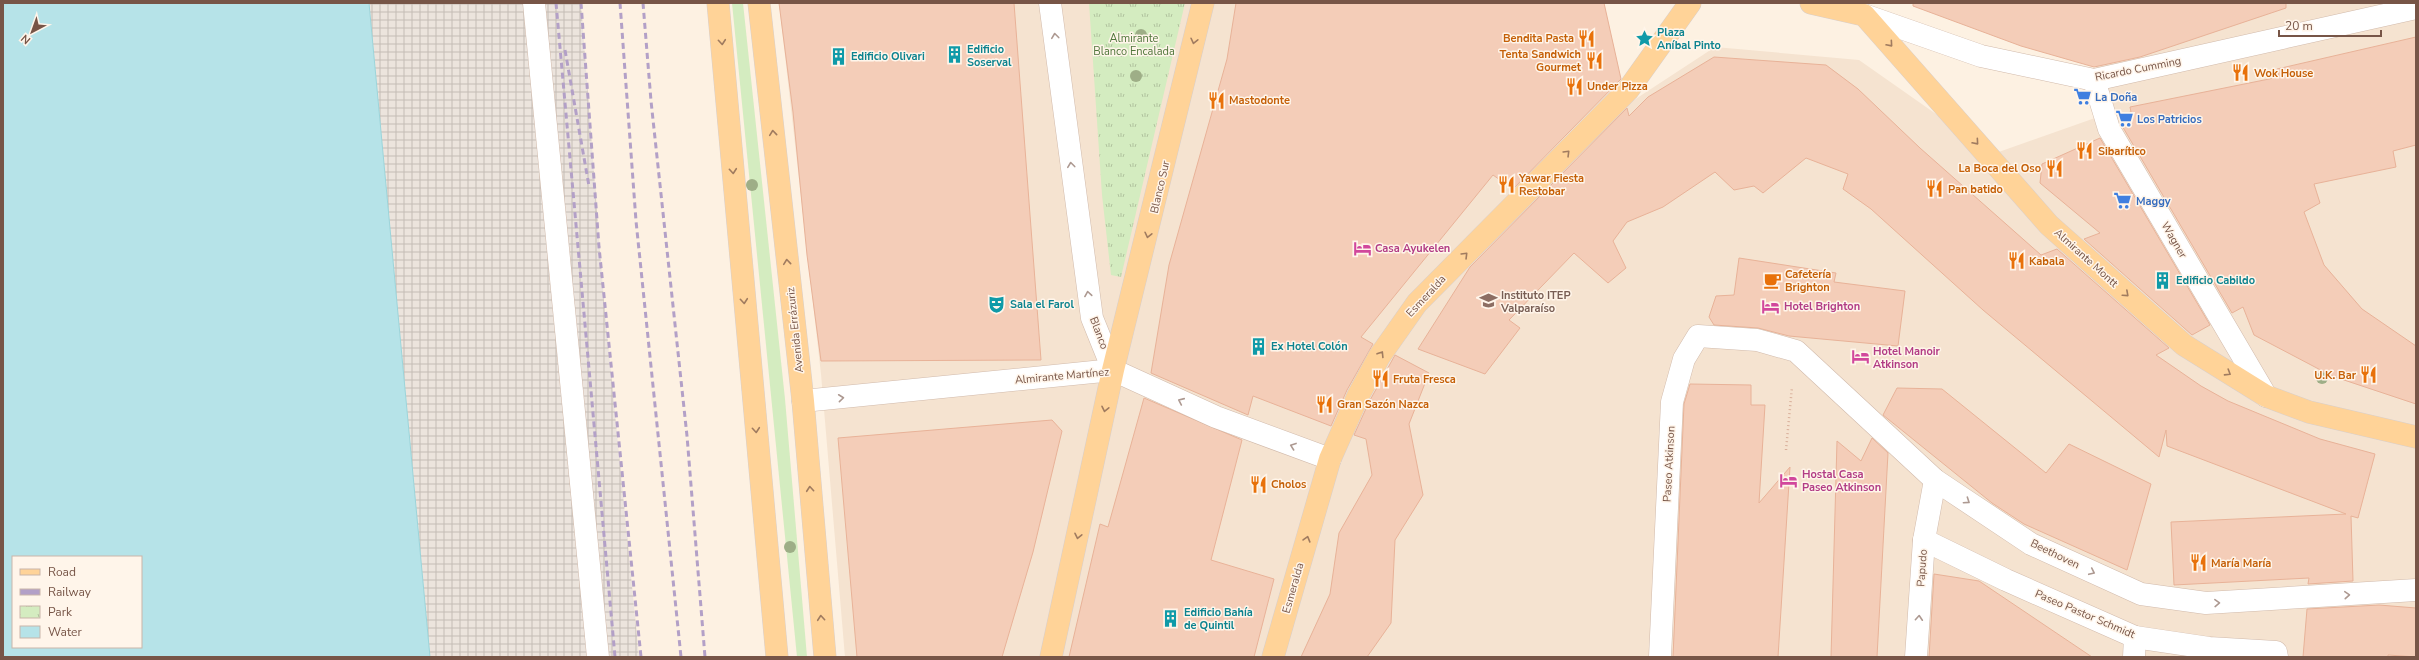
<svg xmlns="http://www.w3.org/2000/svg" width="2419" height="660" viewBox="0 0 2419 660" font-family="'Nunito Sans',sans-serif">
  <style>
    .residential { fill: #f5e3d0 }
    .industrial { fill: url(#industrial-grid) }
    .grass { fill: #d4ecc0 }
    .park { fill: url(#park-tufts) }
    .water { fill: #b6e3e8; stroke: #9bd4da; fill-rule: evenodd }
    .building { fill: #f4cdb8; stroke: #e8b298 }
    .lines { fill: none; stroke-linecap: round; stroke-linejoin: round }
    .minor-casing { stroke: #d1baab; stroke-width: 23 }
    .major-casing { stroke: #d9cfcb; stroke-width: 23 }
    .path { stroke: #d9b09b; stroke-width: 2.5; stroke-dasharray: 1 3; stroke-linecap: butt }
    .minor { stroke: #fff; stroke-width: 22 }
    .major { stroke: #ffd398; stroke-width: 22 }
    .rail { stroke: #b3a0c7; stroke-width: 3; stroke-dasharray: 6 4; stroke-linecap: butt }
    .tree { fill: #9eae87 }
    .oneway { stroke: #ad9991 }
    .oneway2 { stroke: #a07b5f }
    .labels { text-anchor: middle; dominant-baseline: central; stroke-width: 3; stroke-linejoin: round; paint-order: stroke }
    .culture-label { font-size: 11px; font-weight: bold; fill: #0d838f; stroke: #fff5ea; text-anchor: start }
    .park-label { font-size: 11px; fill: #51773c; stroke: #fff5ea }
    .food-label { font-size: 11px; font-weight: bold; fill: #c56008; stroke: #fff5ea; text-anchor: start }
    .street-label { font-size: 11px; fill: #775547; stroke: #fff5ea }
    .shop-label { font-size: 11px; font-weight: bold; fill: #366cbe; stroke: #fff5ea; text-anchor: start }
    .hotel-label { font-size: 11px; font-weight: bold; fill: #b23c85; stroke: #fff5ea; text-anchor: start }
    .education-label { font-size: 11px; font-weight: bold; fill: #785e54; stroke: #fff5ea; text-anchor: start }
  </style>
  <defs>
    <pattern id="industrial-grid" width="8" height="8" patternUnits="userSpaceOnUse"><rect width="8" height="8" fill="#ece4dd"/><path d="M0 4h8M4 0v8" fill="none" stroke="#c4bcb5"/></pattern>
    <pattern id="park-tufts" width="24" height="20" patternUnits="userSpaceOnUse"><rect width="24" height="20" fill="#d4ecc0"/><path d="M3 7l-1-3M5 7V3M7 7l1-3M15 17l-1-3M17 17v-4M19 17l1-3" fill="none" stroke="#b1c29e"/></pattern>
  </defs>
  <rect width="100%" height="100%" fill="#fdf1e2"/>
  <polygon class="residential" points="779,3 1604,3 1622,85 1631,102 1715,47 1859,60 1993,154 2112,112 2095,64 1920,3 2416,3 2416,657 845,657 821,374"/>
  <polygon class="industrial" points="369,3 581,3 604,302 639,657 430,657"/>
  <polygon class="grass" points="732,3 743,3 785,399 807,657 797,657"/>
  <polygon class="park" points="1089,3 1185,3 1121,277 1111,275 1102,195"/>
  <path class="water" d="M3,3H369L430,657H3ZM13,557H141V647H13Z"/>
  <g class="building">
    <polygon points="779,3 1014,3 1041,360 821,361 807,255 793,112"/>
    <polygon points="1236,3 1604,3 1621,79 1513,189 1493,175 1361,337 1373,344 1347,390 1331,426 1253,396 1248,415 1151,373 1169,265 1227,59"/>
    <polygon points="1913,3 2286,3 2286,8 2140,57 2094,67 2021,46 1913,6"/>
    <polygon points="2416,37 2416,145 2393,151 2396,167 2314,184 2320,203 2304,212 2324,265 2362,309 2416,346 2416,404 2332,376 2254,335 2243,307 2232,313 2121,124 2118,115 2131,112 2130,107 2279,77 2277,69"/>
    <polygon points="1714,57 1826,65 1858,89 1920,148 2041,255 2057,249 2169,348 2156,355 2201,386 2228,401 2320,439 2375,454 2358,518 2351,516 2353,581 2308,584 2309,578 2174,585 2171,522 2346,514 2167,446 2166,430 2159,457 1983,310 1871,209 1843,189 1848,174 1806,158 1763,193 1754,186 1734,190 1715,172 1663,207 1627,222 1613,241 1626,268 1608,283 1574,253 1509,320 1520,328 1485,374 1418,349 1470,267 1627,108 1629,116 1648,97"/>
    <polygon points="2100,138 2210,325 2192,335 2084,239 2100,233 2040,183 2042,164"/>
    <polygon points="1739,258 1836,273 1834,282 1905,291 1898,346 1789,336 1758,328 1714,325 1709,317 1716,296 1734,295"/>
    <polygon points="1395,355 1429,373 1409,424 1423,495 1395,540 1391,623 1367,657 1301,657 1330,594 1339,533 1372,475 1366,439 1354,435 1369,402"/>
    <polygon points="1690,384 1751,385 1751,405 1765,405 1759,503 1790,467 1778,657 1673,657 1684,404"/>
    <polygon points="1897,388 1942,389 2046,473 2069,444 2151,484 2127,570 2024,524 1992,503 1883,415"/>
    <polygon points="1144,398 1242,440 1211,560 1274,579 1254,657 1069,657 1100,524 1108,527"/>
    <polygon points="1052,420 1062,431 1033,552 1002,657 857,657 838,438"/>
    <polygon points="1872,438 1888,453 1877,657 1831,657 1837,441 1861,461"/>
    <polygon points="1934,574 1979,581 2092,657 1929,657"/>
    <polygon points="2379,605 2416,608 2416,657 2388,655 2388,657 2303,657 2307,609"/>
  </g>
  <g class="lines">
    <defs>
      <g id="minor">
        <polyline points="534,3 598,657"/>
        <polyline points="1050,3 1092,318 1113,370"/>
        <polyline points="1864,15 1981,56 2094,80 2416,8"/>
        <polyline points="2094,80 2109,129 2266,396"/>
        <polyline points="803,401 1113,370 1216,417 1330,459"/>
        <polyline points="1924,540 2006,580 2135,637 2209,648 2276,652 2277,657"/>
        <polyline points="1660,657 1672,402 1684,359 1698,336 1757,340 1796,351 1935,480 2031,544 2141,594 2206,603 2416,590"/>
        <polyline points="1916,657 1924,540 1935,480"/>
        <polyline points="2134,657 2135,637"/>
      </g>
      <g id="major">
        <polyline points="718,3 777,657"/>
        <polyline points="759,3 803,401 825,657"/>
        <polyline points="1811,3 1864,15 2049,225 2184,345 2266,396 2309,412 2416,437"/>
        <polyline points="1051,657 1113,370 1203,3"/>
        <polyline points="1273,657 1330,459 1358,396 1379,357 1417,303 1628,90 1690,3"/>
      </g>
    </defs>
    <use href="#minor" class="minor-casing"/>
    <use href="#major" class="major-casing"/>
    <polyline class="path" points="1786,450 1792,387"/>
    <use href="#minor" class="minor"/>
    <use href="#major" class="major"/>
    <g class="rail">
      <polyline points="556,3 615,657"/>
      <polyline points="581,3 599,247 641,657"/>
      <polyline points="620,3 636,221 681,657"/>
      <polyline points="643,3 651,101 687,436 705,657"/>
      <polyline points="565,50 589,186"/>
    </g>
  </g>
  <g class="tree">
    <circle cx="1141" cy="35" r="6"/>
    <circle cx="1136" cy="76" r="6"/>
    <circle cx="752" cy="185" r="6"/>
    <circle cx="2322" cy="378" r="6"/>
    <circle cx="790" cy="547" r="6"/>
  </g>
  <defs><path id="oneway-chevron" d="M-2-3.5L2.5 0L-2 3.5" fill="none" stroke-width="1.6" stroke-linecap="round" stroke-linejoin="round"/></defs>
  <g class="oneway">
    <use href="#oneway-chevron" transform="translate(1055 36) rotate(-97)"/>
    <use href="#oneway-chevron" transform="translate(1071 165) rotate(-97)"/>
    <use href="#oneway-chevron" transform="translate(1088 294) rotate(-99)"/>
    <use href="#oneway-chevron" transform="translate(841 398) rotate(-6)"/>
    <use href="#oneway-chevron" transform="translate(1181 401) rotate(-156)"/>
    <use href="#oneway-chevron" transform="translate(1293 446) rotate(-160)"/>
    <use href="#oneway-chevron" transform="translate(1967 501) rotate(34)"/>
    <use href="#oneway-chevron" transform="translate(2092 572) rotate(25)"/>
    <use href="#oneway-chevron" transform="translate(2347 595) rotate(-4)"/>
    <use href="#oneway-chevron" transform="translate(2217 603) rotate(-2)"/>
    <use href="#oneway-chevron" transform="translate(1919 618) rotate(-86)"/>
  </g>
  <g class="oneway2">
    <use href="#oneway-chevron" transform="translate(1194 41) rotate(103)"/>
    <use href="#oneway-chevron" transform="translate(722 42) rotate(85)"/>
    <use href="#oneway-chevron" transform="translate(1890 44) rotate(49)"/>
    <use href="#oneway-chevron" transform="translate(773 133) rotate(-96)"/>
    <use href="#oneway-chevron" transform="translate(1976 142) rotate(49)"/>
    <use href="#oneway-chevron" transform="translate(1567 153) rotate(-45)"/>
    <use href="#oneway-chevron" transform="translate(733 171) rotate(85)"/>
    <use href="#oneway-chevron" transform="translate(1148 235) rotate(103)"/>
    <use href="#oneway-chevron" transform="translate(1465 255) rotate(-45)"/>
    <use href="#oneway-chevron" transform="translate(787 262) rotate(-96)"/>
    <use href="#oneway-chevron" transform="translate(2126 294) rotate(42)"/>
    <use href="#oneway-chevron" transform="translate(744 301) rotate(85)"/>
    <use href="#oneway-chevron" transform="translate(1381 354) rotate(-58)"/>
    <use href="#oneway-chevron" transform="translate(2228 373) rotate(32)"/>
    <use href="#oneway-chevron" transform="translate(1105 409) rotate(102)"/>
    <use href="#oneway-chevron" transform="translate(756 430) rotate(85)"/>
    <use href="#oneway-chevron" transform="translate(810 489) rotate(-95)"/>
    <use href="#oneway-chevron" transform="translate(1078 536) rotate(102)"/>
    <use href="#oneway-chevron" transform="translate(1307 539) rotate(-74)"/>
    <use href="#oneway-chevron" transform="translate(821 618) rotate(-95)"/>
  </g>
  <defs>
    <symbol id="restaurant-bare" viewBox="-9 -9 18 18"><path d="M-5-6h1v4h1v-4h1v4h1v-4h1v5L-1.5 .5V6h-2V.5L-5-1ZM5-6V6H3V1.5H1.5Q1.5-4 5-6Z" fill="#e8710a" stroke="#fff5ea" stroke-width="2.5" paint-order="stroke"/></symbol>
    <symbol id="sight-bare" viewBox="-9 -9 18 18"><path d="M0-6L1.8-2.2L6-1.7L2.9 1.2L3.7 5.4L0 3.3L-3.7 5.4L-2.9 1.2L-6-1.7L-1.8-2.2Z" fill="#0f9aa8" stroke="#fff5ea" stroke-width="2.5" paint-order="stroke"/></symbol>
    <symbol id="building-bare" viewBox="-9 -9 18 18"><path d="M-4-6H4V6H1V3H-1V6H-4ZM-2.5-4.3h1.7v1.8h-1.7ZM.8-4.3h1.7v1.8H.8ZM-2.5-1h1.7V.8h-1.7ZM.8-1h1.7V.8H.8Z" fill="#0f9aa8" stroke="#fff5ea" stroke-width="2.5" paint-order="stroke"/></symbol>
    <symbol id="supermarket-bare" viewBox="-9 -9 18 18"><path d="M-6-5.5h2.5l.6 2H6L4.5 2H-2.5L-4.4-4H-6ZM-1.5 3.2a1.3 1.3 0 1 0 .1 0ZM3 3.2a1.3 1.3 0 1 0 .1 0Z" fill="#3f7fe0" stroke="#fff5ea" stroke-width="2.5" paint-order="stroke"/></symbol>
    <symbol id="hotel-bare" viewBox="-9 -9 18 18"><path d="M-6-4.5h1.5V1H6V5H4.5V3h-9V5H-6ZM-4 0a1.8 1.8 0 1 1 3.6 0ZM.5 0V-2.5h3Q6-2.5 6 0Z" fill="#d1479c" stroke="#fff5ea" stroke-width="2.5" paint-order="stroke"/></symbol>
    <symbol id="cafe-bare" viewBox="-9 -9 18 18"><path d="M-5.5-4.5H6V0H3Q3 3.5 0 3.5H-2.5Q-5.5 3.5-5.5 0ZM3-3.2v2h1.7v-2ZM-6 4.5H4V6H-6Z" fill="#e8710a" stroke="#fff5ea" stroke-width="2.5" paint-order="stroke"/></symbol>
    <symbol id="school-bare" viewBox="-9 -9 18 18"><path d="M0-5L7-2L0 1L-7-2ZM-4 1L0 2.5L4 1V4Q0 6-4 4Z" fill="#8d6e63" stroke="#fff5ea" stroke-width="2.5" paint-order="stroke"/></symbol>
    <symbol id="theatre-bare" viewBox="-9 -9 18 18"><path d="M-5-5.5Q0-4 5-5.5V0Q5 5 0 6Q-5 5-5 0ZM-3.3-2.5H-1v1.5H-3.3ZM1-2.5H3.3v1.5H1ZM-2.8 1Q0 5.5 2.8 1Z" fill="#0f9aa8" stroke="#fff5ea" stroke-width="2.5" paint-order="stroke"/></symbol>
  </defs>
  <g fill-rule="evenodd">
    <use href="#restaurant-bare" x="1574" y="26" width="25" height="25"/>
    <use href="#sight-bare" x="1632" y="26" width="25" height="25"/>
    <use href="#building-bare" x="942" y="42" width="25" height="25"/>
    <use href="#building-bare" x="826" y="44" width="25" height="25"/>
    <use href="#restaurant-bare" x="1582" y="48" width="25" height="25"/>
    <use href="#restaurant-bare" x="2228" y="60" width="25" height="25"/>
    <use href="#restaurant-bare" x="1562" y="74" width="25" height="25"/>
    <use href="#supermarket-bare" x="2070" y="84" width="25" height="25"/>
    <use href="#restaurant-bare" x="1204" y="88" width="25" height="25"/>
    <use href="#supermarket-bare" x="2112" y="106" width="25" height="25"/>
    <use href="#restaurant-bare" x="2072" y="138" width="25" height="25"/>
    <use href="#restaurant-bare" x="2042" y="156" width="25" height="25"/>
    <use href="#restaurant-bare" x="1494" y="172" width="25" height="25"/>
    <use href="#restaurant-bare" x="1922" y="176" width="25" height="25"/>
    <use href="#supermarket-bare" x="2110" y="188" width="25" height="25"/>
    <use href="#hotel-bare" x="1350" y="236" width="25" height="25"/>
    <use href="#restaurant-bare" x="2004" y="248" width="25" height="25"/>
    <use href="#cafe-bare" x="1760" y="268" width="25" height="25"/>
    <use href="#building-bare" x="2150" y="268" width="25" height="25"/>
    <use href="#school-bare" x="1476" y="288" width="25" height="25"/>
    <use href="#theatre-bare" x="984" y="292" width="25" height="25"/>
    <use href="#hotel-bare" x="1758" y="294" width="25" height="25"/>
    <use href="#building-bare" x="1246" y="334" width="25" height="25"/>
    <use href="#hotel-bare" x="1848" y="344" width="25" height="25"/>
    <use href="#restaurant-bare" x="2356" y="362" width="25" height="25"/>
    <use href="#restaurant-bare" x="1368" y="366" width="25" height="25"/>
    <use href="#restaurant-bare" x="1312" y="392" width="25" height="25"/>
    <use href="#hotel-bare" x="1776" y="468" width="25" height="25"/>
    <use href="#restaurant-bare" x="1246" y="472" width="25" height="25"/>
    <use href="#restaurant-bare" x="2186" y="550" width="25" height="25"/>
    <use href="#building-bare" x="1158" y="606" width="25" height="25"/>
  </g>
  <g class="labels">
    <g class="culture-label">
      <text x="1657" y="32">Plaza<tspan x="1657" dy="13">Aníbal Pinto</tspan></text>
      <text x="967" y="49">Edificio<tspan x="967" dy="13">Soserval</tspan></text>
      <text x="851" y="56">Edificio Olivari</text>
      <text x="2176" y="280">Edificio Cabildo</text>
      <text x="1010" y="304">Sala el Farol</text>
      <text x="1271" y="346">Ex Hotel Colón</text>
      <text x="1184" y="612">Edificio Bahía<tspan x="1184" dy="13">de Quintil</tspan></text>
    </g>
    <g class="park-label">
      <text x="1134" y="38">Almirante<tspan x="1134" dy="13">Blanco Encalada</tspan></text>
    </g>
    <g class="food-label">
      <text x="1574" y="38" text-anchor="end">Bendita Pasta</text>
      <text x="1581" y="54" text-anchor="end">Tenta Sandwich<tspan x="1581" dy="13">Gourmet</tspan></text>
      <text x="2254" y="73">Wok House</text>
      <text x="1587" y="86">Under Pizza</text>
      <text x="1229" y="100">Mastodonte</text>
      <text x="2098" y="151">Sibarítico</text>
      <text x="2041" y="168" text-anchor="end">La Boca del Oso</text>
      <text x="1519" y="178">Yawar Fiesta<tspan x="1519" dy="13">Restobar</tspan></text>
      <text x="1948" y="189">Pan batido</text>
      <text x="2029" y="261">Kabala</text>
      <text x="1785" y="274">Cafetería<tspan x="1785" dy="13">Brighton</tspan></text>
      <text x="2356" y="375" text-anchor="end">U.K. Bar</text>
      <text x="1393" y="379">Fruta Fresca</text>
      <text x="1337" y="404">Gran Sazón Nazca</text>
      <text x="1271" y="484">Cholos</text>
      <text x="2211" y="563">María María</text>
    </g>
    <g class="street-label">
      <text transform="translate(2138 69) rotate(-11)">Ricardo Cumming</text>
      <text transform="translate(1160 187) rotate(-77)">Blanco Sur</text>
      <text transform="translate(2174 240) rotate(60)">Wagner</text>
      <text transform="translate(2086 258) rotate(42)">Almirante Montt</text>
      <text transform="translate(1426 296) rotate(-47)">Esmeralda</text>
      <text transform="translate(795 330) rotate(-96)">Avenida Errázuriz</text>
      <text transform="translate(1099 333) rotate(69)">Blanco</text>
      <text transform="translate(1062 376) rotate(-5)">Almirante Martínez</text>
      <text transform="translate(1669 464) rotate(-87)">Paseo Atkinson</text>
      <text transform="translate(2055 554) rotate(26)">Beethoven</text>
      <text transform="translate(1922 568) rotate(-86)">Papudo</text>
      <text transform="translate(1293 588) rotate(-74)">Esmeralda</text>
      <text transform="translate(2085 614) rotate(23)">Paseo Pastor Schmidt</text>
    </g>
    <g class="shop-label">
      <text x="2095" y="97">La Doña</text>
      <text x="2137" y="119">Los Patricios</text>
      <text x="2136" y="201">Maggy</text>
    </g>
    <g class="hotel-label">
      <text x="1375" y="248">Casa Ayukelen</text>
      <text x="1784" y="306">Hotel Brighton</text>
      <text x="1873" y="351">Hotel Manoir<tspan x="1873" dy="13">Atkinson</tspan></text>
      <text x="1802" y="474">Hostal Casa<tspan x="1802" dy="13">Paseo Atkinson</tspan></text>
    </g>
    <g class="education-label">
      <text x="1501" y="295">Instituto ITEP<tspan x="1501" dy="13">Valparaíso</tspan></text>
    </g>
  </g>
  <rect width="2419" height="660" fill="none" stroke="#775547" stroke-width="8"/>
  <rect x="12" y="556" width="130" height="92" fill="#fff5ea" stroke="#c9b5a9"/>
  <rect x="20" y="569" width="20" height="6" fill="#ffd398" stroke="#c9b5a9"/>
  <text x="48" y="576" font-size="12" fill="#775547">Road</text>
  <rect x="20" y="589" width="20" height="6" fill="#b3a0c7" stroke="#c9b5a9"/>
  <text x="48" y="596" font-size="12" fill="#775547">Railway</text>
  <rect x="20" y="606" width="20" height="12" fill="url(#park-tufts)" stroke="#c9b5a9"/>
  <text x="48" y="616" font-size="12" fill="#775547">Park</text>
  <rect x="20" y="626" width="20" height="12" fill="#b6e3e8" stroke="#c9b5a9"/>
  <text x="48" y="636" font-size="12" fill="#775547">Water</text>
  <g transform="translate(32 32) rotate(221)" stroke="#fff5ea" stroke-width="3" paint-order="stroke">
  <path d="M0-3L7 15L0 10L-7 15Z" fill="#775547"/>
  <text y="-6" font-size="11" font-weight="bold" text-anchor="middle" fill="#775547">N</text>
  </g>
  <path d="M2279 30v6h102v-6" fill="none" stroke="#775547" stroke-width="2"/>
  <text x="2285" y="30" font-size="12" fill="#775547" stroke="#fff5ea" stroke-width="3" paint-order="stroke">20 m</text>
</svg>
